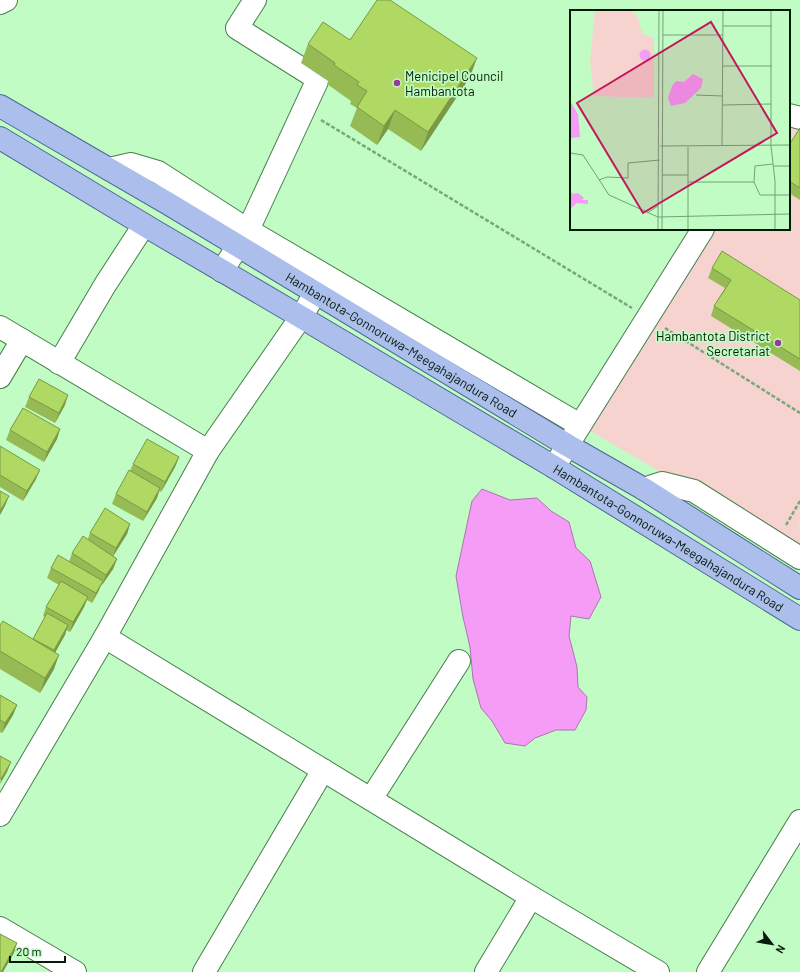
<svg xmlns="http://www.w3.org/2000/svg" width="800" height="972" viewBox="0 0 800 972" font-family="Barlow,sans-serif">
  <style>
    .grass { fill: #f6d3cf }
    .water { fill: #f49cf6; stroke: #ac75ae }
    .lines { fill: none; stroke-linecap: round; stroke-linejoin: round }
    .minor-casing { stroke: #477f4c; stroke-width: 24 }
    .major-casing { stroke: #4c6994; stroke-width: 24 }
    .path { stroke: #79a67b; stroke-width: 2.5; stroke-dasharray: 4 2; stroke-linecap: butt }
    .minor { stroke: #fff; stroke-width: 22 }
    .major { stroke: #abbeec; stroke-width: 22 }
    .wall { fill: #96bb54 }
    .shaded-wall { fill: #7a9845 }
    .building { fill: #afd962; stroke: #7a9845 }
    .poi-dot { fill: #99379e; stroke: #c0fcc3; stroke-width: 1.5 }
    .labels { text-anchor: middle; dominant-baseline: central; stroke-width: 3.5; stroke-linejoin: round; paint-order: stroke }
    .poi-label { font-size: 13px; fill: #051b07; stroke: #c0fcc3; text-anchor: start }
    .street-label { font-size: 13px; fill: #051b07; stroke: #c0fcc3 }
    .inset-road { fill: none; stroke: #75a278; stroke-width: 1 }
    .view { fill: #c2185b; fill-opacity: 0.15; stroke: #c2185b; stroke-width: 2 }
    .inset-edge { fill: none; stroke: #051b07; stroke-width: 2 }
  </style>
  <rect width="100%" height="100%" fill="#c0fcc3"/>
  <polygon class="grass" points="789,115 800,118 800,520 798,523 800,525 800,553 580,425 703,229 789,229"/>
  <polygon class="water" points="482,489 510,500 537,498 551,511 569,522 576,548 590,561 601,597 589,619 571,616 569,636 577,667 578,687 587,697 586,710 575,730 556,730 535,738 525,746 505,743 492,721 481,708 473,679 470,647 463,617 456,576 472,501"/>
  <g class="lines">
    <defs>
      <g id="minor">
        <polyline points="0,3 6,0"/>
        <polyline points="789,115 800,118"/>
        <polyline points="109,169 131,164 158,172 248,230 580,425"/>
        <polyline points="222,271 248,230 318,79 237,28 255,0"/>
        <polyline points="0,327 208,451"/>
        <polyline points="59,363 105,285 144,225"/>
        <polyline points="0,377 22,340"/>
        <polyline points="554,467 703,229"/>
        <polyline points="644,489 662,483 694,491 800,558"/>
        <polyline points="105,637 531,897 658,972"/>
        <polyline points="371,799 459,661"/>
        <polyline points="0,815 105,637 208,451 301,317 316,292"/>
        <polyline points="0,928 75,972"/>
        <polyline points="204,972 323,770"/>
        <polyline points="486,972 531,897"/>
        <polyline points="708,972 800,821"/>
      </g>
      <g id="major">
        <path id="s1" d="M0,106L169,204L567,445L644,489L800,588"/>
        <path id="s2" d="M0,138L151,229L301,317L554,467L800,619"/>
      </g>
    </defs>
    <use href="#minor" class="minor-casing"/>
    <use href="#major" class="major-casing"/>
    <g class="path">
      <polyline points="321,120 632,308"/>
      <polyline points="665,328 800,413"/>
      <polyline points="786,525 800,501"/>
    </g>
    <use href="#minor" class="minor"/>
    <use href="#major" class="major"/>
  </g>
  <g class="wall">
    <polygon points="350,40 470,77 421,151 388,129 377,145 350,126 357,108 350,104 351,101 327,84 328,81 301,63 308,44"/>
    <polygon points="800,128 800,200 789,193 789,145"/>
    <polygon points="712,268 800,300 800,371 711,316 714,306 725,288 708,278"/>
    <polygon points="29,397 65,405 55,423 25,407"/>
    <polygon points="60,429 57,439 44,462 6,440 10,430"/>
    <polygon points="0,446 36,479 23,501 0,487"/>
    <polygon points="179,457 175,467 161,492 159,491 157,498 143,521 112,504 116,494 130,471 133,464"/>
    <polygon points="130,524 127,534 113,556 117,559 113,569 102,585 101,584 99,590 92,603 87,600 84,607 70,632 66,630 65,635 55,652 54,669 40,693 0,669 0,625 33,639 45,617 43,616 46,607 59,585 47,578 51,568 69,562 72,553 88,539 90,533"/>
    <polygon points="0,695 17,705 13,715 2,733 0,732"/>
  </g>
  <g class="shaded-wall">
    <polygon points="477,58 470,77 421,151 428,132"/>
    <polygon points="395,110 388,129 377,145 384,126"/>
    <polygon points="68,395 65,405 55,423 59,413"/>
    <polygon points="60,429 57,439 44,462 47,452"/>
    <polygon points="179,457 175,467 161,492 165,482"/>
    <polygon points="40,470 36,479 23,501 27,491"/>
    <polygon points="160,488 157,498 143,521 147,512"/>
    <polygon points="9,496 5,506 0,515 0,511"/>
    <polygon points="130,524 127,534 112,558 116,548"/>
    <polygon points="117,559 113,569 102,585 106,575"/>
    <polygon points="103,581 99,590 92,603 96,593"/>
    <polygon points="88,597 84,607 70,632 73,622"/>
    <polygon points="68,625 65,635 51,660 54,650"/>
    <polygon points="59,655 54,669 40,693 45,678"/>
    <polygon points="17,705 13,715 2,733 5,723"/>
    <polygon points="11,762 7,772 0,784 1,779"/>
    <polygon points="17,943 14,953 3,972 1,972"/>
  </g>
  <g class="building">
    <polygon points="377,0 390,0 477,58 428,132 395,110 384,126 357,107 367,91 357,85 359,82 334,65 335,63 308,44 323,22 350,40"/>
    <polygon points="800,128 800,188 789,181 789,145"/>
    <polygon points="722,251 800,300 800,359 714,306 731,280 712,268"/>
    <polygon points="39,379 68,395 59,413 29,397"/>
    <polygon points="23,408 60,429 47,452 10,430"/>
    <polygon points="147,439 179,457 165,482 133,464"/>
    <polygon points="0,446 40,470 27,491 0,475"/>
    <polygon points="129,470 160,488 147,512 116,494"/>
    <polygon points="0,491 9,496 0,511"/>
    <polygon points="105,508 130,524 116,548 90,533"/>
    <polygon points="83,536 117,559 106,575 72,553"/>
    <polygon points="58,555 103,581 96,593 51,568"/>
    <polygon points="61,581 88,597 73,622 46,607"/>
    <polygon points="47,613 68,625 54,650 33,639"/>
    <polygon points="3,621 59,655 45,678 0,651 0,625"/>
    <polygon points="0,695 17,705 5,723 0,720"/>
    <polygon points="0,756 11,762 1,779 0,779"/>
    <polygon points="0,934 17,943 1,972 0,972"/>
  </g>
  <g class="poi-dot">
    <circle cx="397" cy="83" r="4"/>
    <circle cx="778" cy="343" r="4"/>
  </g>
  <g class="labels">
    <g class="poi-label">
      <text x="405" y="76">Menicipel Council<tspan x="405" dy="15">Hambantota</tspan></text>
      <text x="770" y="336" text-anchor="end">Hambantota District<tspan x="770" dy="15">Secretariat</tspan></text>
    </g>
    <g class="street-label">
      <text stroke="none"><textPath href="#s1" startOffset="467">Hambantota-Gonnoruwa-Meegahajandura Road</textPath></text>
      <text stroke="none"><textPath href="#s2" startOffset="779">Hambantota-Gonnoruwa-Meegahajandura Road</textPath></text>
    </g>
  </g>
  <g transform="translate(570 10)">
    <rect width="220" height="220" fill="#c0fcc3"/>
    <path d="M25,1H62L67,6L73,24L84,28V88L24,86L20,51Z" fill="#f6d3cf"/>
    <path d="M69.5 45a5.5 5.5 0 1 1 11 0a5.5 5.5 0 1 1-11 0ZM123,64L133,69L131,78L115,93L101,96L98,88L102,76L106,71L114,72ZM0,91L8,104L10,127L0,128ZM0,181L3,184L8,183L14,188L12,190H18V194L7,193L0,199Z" fill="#f49cf6"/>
    <path class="inset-road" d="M201,1V136L205,171V219M153,16H202M93,25H153M153,56H202M126,85L153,86M153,95L201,94M90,136L220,135M152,136L153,1M118,137V219M0,143L13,145L39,185L88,207L220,204M204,156H220M92,165H118M29,170L37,167L58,168V153L90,150M118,172H184L190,185H220M184,172L185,156L203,154M77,203L88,196M88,219L89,1M92,219L93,1"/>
    <path class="view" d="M141,12L207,123L73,203L7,93Z"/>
    <rect width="220" height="220" class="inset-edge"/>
  </g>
  <g transform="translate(772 944) rotate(121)" stroke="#c0fcc3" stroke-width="3" paint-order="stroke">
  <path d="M0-3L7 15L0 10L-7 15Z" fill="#051b07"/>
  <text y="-6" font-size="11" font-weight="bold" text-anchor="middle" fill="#051b07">N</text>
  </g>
  <path d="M10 956v6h55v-6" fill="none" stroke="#051b07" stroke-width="2"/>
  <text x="16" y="956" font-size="12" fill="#051b07" stroke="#c0fcc3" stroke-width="3" paint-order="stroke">20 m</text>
</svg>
